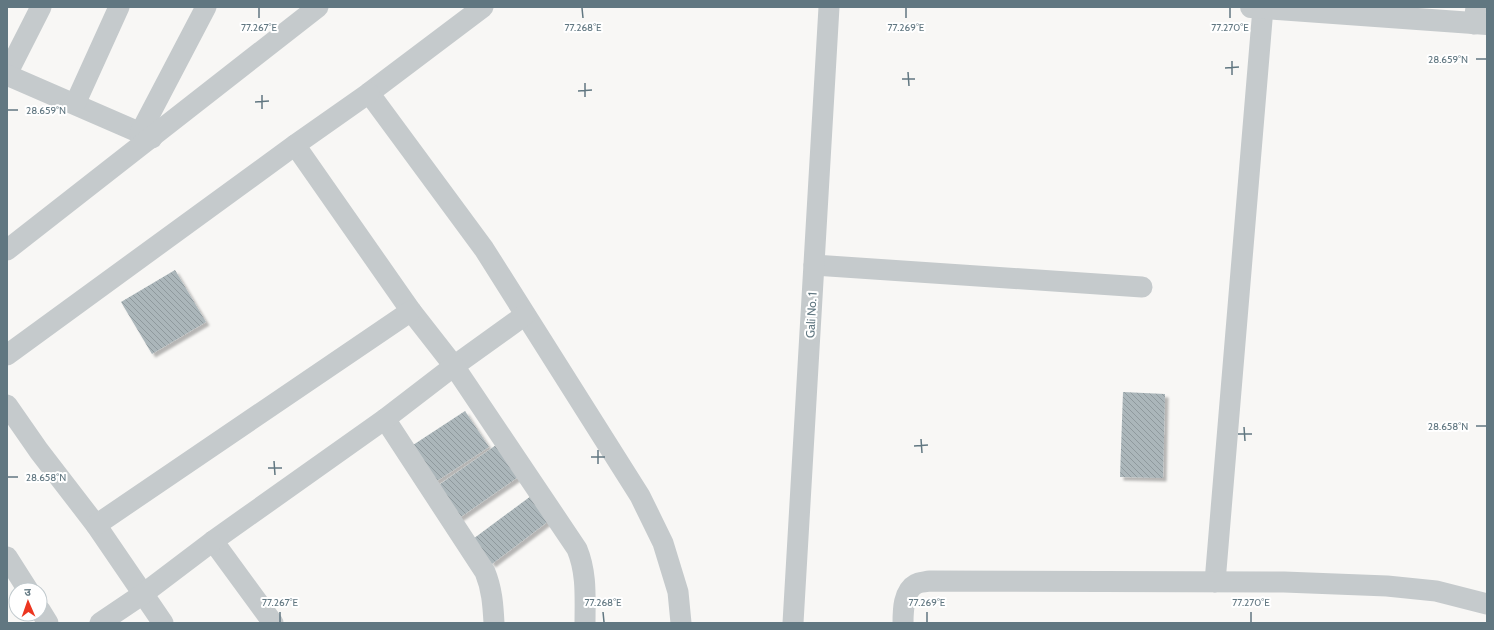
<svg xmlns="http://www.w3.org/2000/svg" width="1494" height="630" viewBox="0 0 1494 630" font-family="Cabin,'Noto Sans Devanagari',sans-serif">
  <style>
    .building { fill: url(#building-back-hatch); filter: url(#shadow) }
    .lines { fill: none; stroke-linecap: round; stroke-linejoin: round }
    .minor { stroke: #c5cacc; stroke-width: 21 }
    .tertiary { stroke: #c5cacc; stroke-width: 22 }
    .ticks { fill: none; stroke: #617781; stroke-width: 1.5 }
    .labels { text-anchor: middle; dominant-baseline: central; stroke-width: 4; stroke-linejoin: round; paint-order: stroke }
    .street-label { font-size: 12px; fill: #617781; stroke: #fff }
    .ticks-label { font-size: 10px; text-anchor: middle; fill: #617781; stroke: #fff; stroke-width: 4; stroke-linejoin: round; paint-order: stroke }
  </style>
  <defs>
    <pattern id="building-back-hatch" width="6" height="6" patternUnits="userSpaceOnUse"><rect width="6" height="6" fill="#abb6ba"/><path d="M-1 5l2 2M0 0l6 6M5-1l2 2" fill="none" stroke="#8f999d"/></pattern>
    <filter id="shadow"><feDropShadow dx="3.5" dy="3.5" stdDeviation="1" flood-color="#0004"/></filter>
  </defs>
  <rect width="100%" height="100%" fill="#f8f7f5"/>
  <g class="building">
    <polygon points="175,270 206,322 152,354 121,302"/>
    <polygon points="1123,392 1165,394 1163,478 1120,477"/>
    <polygon points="465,411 489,447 434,483 410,447"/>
    <polygon points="499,443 521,475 455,521 433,489"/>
    <polygon points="531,496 550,520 492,564 473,539"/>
  </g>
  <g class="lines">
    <g class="minor">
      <polyline points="483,7 369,93 484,249 640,496 663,543 678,592 681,623"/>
      <polyline points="1474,24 1476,7"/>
      <polyline points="7,74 41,7"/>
      <polyline points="7,75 152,138"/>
      <polyline points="75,104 119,7"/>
      <polyline points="140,133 206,7"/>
      <polyline points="295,145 411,311 454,366 525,315"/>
      <polyline points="7,250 318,7"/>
      <polyline points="814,265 1142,287"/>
      <polyline points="7,355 295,145 369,93"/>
      <polyline points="7,405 39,451 96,525 163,623"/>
      <path d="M385,419L485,572C492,589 493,605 494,623"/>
      <polyline points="96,525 411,311"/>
      <polyline points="213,541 273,623"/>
      <polyline points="7,557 28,590"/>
      <polyline points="1215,582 1263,8"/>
      <polyline points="40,610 48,623"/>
      <path d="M100,623L143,594L213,541L385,419L454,366L577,549C587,573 585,598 585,623"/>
      <polyline points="793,623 829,7"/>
      <path d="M903,623C903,611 903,591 916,584C919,582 925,582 929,581L1284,582L1387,586L1436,591L1487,604"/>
    </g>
    <polyline class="tertiary" points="1251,7 1487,24"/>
  </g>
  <path class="ticks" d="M259,8V18M582,8L583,18M906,8V18M1230,8V18M1476,59H1486M1232,61V75M1225,68L1239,67M908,72L909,86M902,79H915M585,83V97M578,91L592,90M262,95V109M255,102L269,101M8,110H18M1476,426H1486M1244,427L1245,441M1238,434H1252M921,439L922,453M914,446L928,445M598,450V464M591,457H605M274,461L275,475M268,468H282M8,477H18M280,612V622M603,612L604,622M927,612V622M1251,612V622"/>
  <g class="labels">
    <g class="street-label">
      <text transform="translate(811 315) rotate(-87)">Gali No. 1</text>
    </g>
  </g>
  <g class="ticks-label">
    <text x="259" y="31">77.267°E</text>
    <text x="583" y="31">77.268°E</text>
    <text x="906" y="31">77.269°E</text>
    <text x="1230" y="31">77.270°E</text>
    <text x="1448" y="63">28.659°N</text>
    <text x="46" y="114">28.659°N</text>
    <text x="1448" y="430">28.658°N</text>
    <text x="46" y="481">28.658°N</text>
    <text x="280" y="606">77.267°E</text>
    <text x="603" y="606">77.268°E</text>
    <text x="927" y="606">77.269°E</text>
    <text x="1251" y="606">77.270°E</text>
  </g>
  <rect width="1494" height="630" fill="none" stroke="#617781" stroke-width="16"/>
  <g transform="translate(28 602) rotate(358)"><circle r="19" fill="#ffffff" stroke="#c0c9cd"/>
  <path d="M0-3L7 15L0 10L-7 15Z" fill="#ec3620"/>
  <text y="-6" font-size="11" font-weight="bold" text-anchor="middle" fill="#617781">उ</text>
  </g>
</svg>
